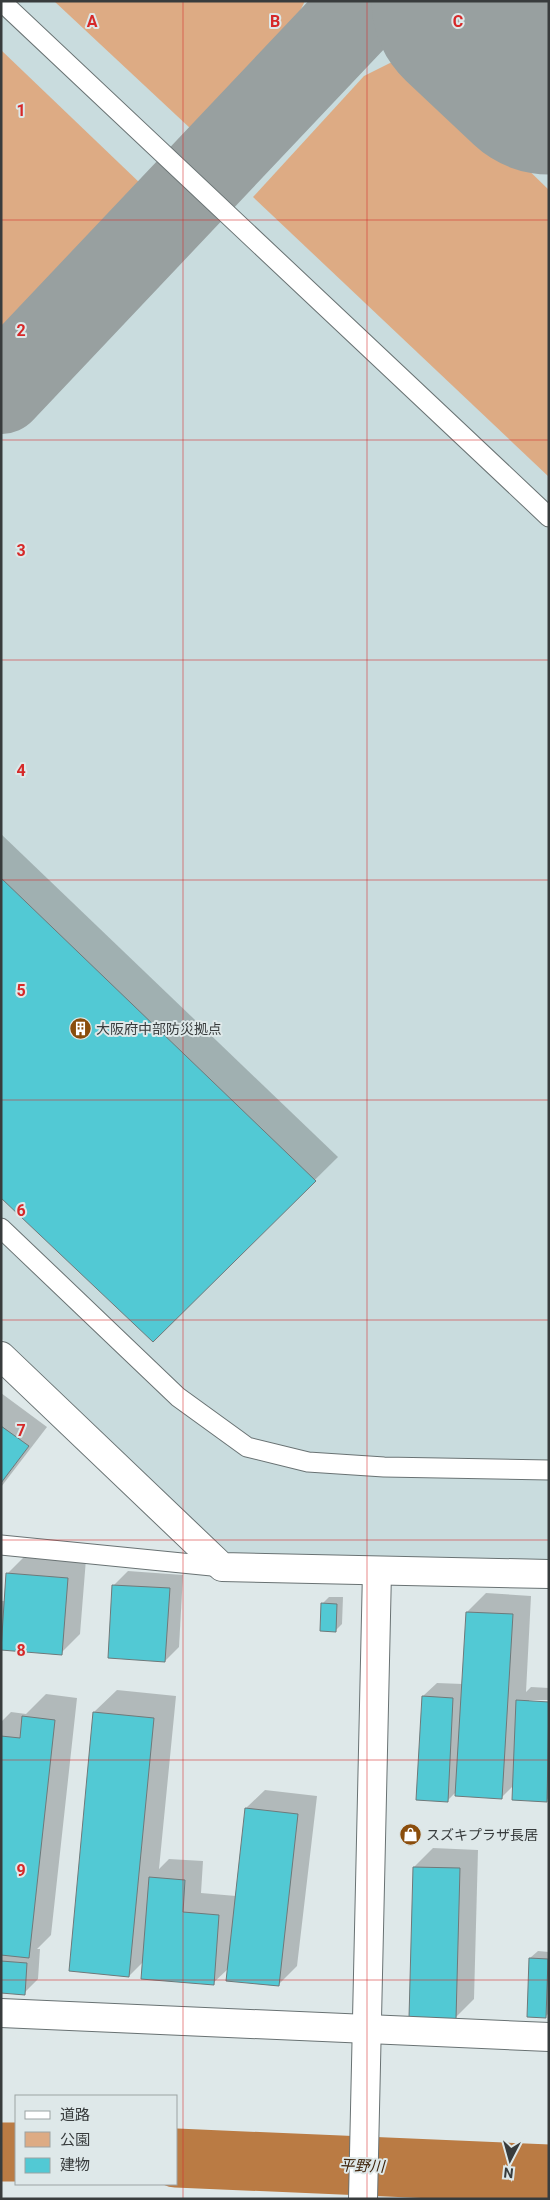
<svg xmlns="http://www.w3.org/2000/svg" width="550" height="2200" viewBox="0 0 550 2200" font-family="Roboto,'Noto Sans JP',sans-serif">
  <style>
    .built { fill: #c9dcde }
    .green { fill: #ddab84 }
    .shadow { fill: #0003 }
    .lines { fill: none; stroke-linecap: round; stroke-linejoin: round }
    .river { stroke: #ba7b44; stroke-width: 59 }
    .taxiway { stroke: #98a0a0; stroke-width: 88 }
    .runway { stroke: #98a0a0; stroke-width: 219 }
    .building { fill: #52c9d4; stroke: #6f797a }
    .service-casing { stroke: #697273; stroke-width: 21 }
    .minor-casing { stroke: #697273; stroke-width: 30 }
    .tertiary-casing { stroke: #697273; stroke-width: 30 }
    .service { stroke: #fff; stroke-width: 19 }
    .minor { stroke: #fff; stroke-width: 28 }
    .tertiary { stroke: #fff; stroke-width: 28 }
    .grid { fill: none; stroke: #d62828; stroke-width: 1; stroke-opacity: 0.55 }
    .labels { text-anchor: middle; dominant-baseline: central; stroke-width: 4; stroke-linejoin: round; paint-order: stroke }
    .poi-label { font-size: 14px; fill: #383c3d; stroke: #dee8e9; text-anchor: start }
    .water-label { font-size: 15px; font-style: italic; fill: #40250c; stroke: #dee8e9 }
    .grid-label { font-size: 16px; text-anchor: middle; font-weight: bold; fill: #d62828; stroke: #dee8e9; stroke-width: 4; stroke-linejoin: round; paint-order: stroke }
  </style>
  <rect width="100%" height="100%" fill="#dee8e9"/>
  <polygon class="built" points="1,1 549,1 549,1561 228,1556 1,1338"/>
  <g class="green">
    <polygon points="54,1 305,1 292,27 191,129"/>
    <polygon points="1,50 142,185 1,334"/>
    <polygon points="402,57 425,70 549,190 549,477 253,197 364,76"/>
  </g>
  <g class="shadow">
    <polygon points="1,834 338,1157 153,1340 1,1196"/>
    <polygon points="1,1393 47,1427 1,1487"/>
    <polygon points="26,1555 86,1559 80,1634 61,1653 1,1649 1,1601 5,1601 7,1574"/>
    <polygon points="128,1571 183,1575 179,1647 165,1661 114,1585"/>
    <polygon points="486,1593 531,1596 526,1692 531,1687 549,1688 549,1700 529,1700 529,1702 549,1703 549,1798 546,1800 514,1785 502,1797 456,1792 447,1801 423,1696 437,1683 463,1684 467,1612"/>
    <polygon points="329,1597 343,1597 342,1624 335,1631 322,1604"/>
    <polygon points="117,1690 176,1696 159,1869 169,1859 203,1861 201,1893 236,1896 246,1808 265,1790 317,1796 297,1966 278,1985 228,1969 213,1983 144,1961 129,1976 94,1712"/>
    <polygon points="46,1694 77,1698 51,1935 37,1949 40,1949 38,1979 24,1993 1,1992 1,1722 11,1712 26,1714"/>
    <polygon points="433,1848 478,1850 474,1999 455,2018 414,1867"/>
    <polygon points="538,1951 549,1952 549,2013 545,2017 530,1958"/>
  </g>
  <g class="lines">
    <g class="river">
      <polyline points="1,2152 16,2152"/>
      <polyline points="176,2158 549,2174"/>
    </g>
    <polyline class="taxiway" points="1,390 369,1"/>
    <polyline class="runway" points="481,1 549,65"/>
  </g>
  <g class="building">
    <polygon points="1,878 316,1181 153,1342 1,1198"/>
    <polygon points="1,1426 29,1446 1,1483"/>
    <polygon points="6,1573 68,1578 62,1655 1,1650"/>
    <polygon points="112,1585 170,1588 165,1662 108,1658"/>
    <polygon points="321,1603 337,1604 336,1632 320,1631"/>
    <polygon points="466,1612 513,1614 502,1799 455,1796"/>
    <polygon points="422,1696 453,1698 448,1802 416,1800"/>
    <polygon points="516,1700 549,1702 547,1802 512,1800"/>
    <polygon points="93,1712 154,1718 129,1977 69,1971"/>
    <polygon points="22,1716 55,1720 29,1958 1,1955 1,1736 20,1738"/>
    <polygon points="245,1808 298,1814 279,1986 226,1981"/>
    <polygon points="413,1867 460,1868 456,2019 409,2018"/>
    <polygon points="149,1877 185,1880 183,1912 219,1915 214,1985 141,1979"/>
    <polygon points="529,1958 548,1959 546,2018 527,2017"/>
    <polygon points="1,1961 27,1963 25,1995 1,1993"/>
  </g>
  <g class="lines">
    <defs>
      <g id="service">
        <polyline points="1,1 549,517"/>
        <polyline points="1,1228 178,1397 247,1447 308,1462 384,1467 549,1470"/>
        <polyline points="1,1545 222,1567"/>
      </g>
      <g id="minor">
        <polyline points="1,1356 222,1567 549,1574"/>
        <polyline points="1,2013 549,2037"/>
      </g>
      <polyline id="tertiary" points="363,2199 377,1571"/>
    </defs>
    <use href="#service" class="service-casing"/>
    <use href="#minor" class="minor-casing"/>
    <use href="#tertiary" class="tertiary-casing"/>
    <use href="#service" class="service"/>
    <use href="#minor" class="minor"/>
    <use href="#tertiary" class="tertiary"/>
  </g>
  <path class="grid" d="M183,1V2199M367,1V2199M1,220H549M1,440H549M1,660H549M1,880H549M1,1100H549M1,1320H549M1,1540H549M1,1760H549M1,1980H549"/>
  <defs>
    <symbol id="building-disc" viewBox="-11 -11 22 22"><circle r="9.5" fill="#8a4d0c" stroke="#dee8e9"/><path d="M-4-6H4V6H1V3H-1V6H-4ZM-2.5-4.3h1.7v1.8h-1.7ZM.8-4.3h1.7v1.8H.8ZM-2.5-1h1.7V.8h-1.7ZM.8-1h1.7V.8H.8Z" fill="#fff"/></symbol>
    <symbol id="shop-disc" viewBox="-11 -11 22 22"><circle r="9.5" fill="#8a4d0c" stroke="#dee8e9"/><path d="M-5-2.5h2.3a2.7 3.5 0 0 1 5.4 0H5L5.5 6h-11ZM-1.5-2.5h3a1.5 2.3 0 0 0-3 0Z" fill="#fff"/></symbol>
  </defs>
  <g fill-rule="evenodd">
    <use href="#building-disc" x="68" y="1016" width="25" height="25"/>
    <use href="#shop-disc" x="398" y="1822" width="25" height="25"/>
  </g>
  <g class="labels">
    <g class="poi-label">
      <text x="96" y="1029">大阪府中部防災拠点</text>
      <text x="426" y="1835">スズキプラザ長居</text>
    </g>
    <g class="water-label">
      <text transform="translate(362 2166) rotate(2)">平野川</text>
    </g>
  </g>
  <g class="grid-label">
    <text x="92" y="27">A</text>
    <text x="275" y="27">B</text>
    <text x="458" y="27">C</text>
    <text x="21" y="116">1</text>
    <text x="21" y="336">2</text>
    <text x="21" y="556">3</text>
    <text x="21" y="776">4</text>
    <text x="21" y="996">5</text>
    <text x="21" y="1216">6</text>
    <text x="21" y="1436">7</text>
    <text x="21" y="1656">8</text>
    <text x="21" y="1876">9</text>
  </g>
  <rect width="550" height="2200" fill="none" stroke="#383c3d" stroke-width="5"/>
  <rect x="15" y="2095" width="162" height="90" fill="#dee8e9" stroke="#9ca3a4"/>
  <rect x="25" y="2111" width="25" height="8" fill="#ffffff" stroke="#9ca3a4"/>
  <text x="60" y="2120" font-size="15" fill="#383c3d">道路</text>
  <rect x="25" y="2132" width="25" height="15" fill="#ddab84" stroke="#9ca3a4"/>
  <text x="60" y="2145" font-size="15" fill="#383c3d">公園</text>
  <rect x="25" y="2158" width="25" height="15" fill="#52c9d4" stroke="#9ca3a4"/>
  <text x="60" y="2170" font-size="15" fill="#383c3d">建物</text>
  <g transform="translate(510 2160) rotate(186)" stroke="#dee8e9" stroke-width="4" paint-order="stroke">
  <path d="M0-4L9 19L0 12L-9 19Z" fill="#383c3d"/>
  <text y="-8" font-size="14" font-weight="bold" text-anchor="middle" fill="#383c3d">N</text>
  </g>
</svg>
